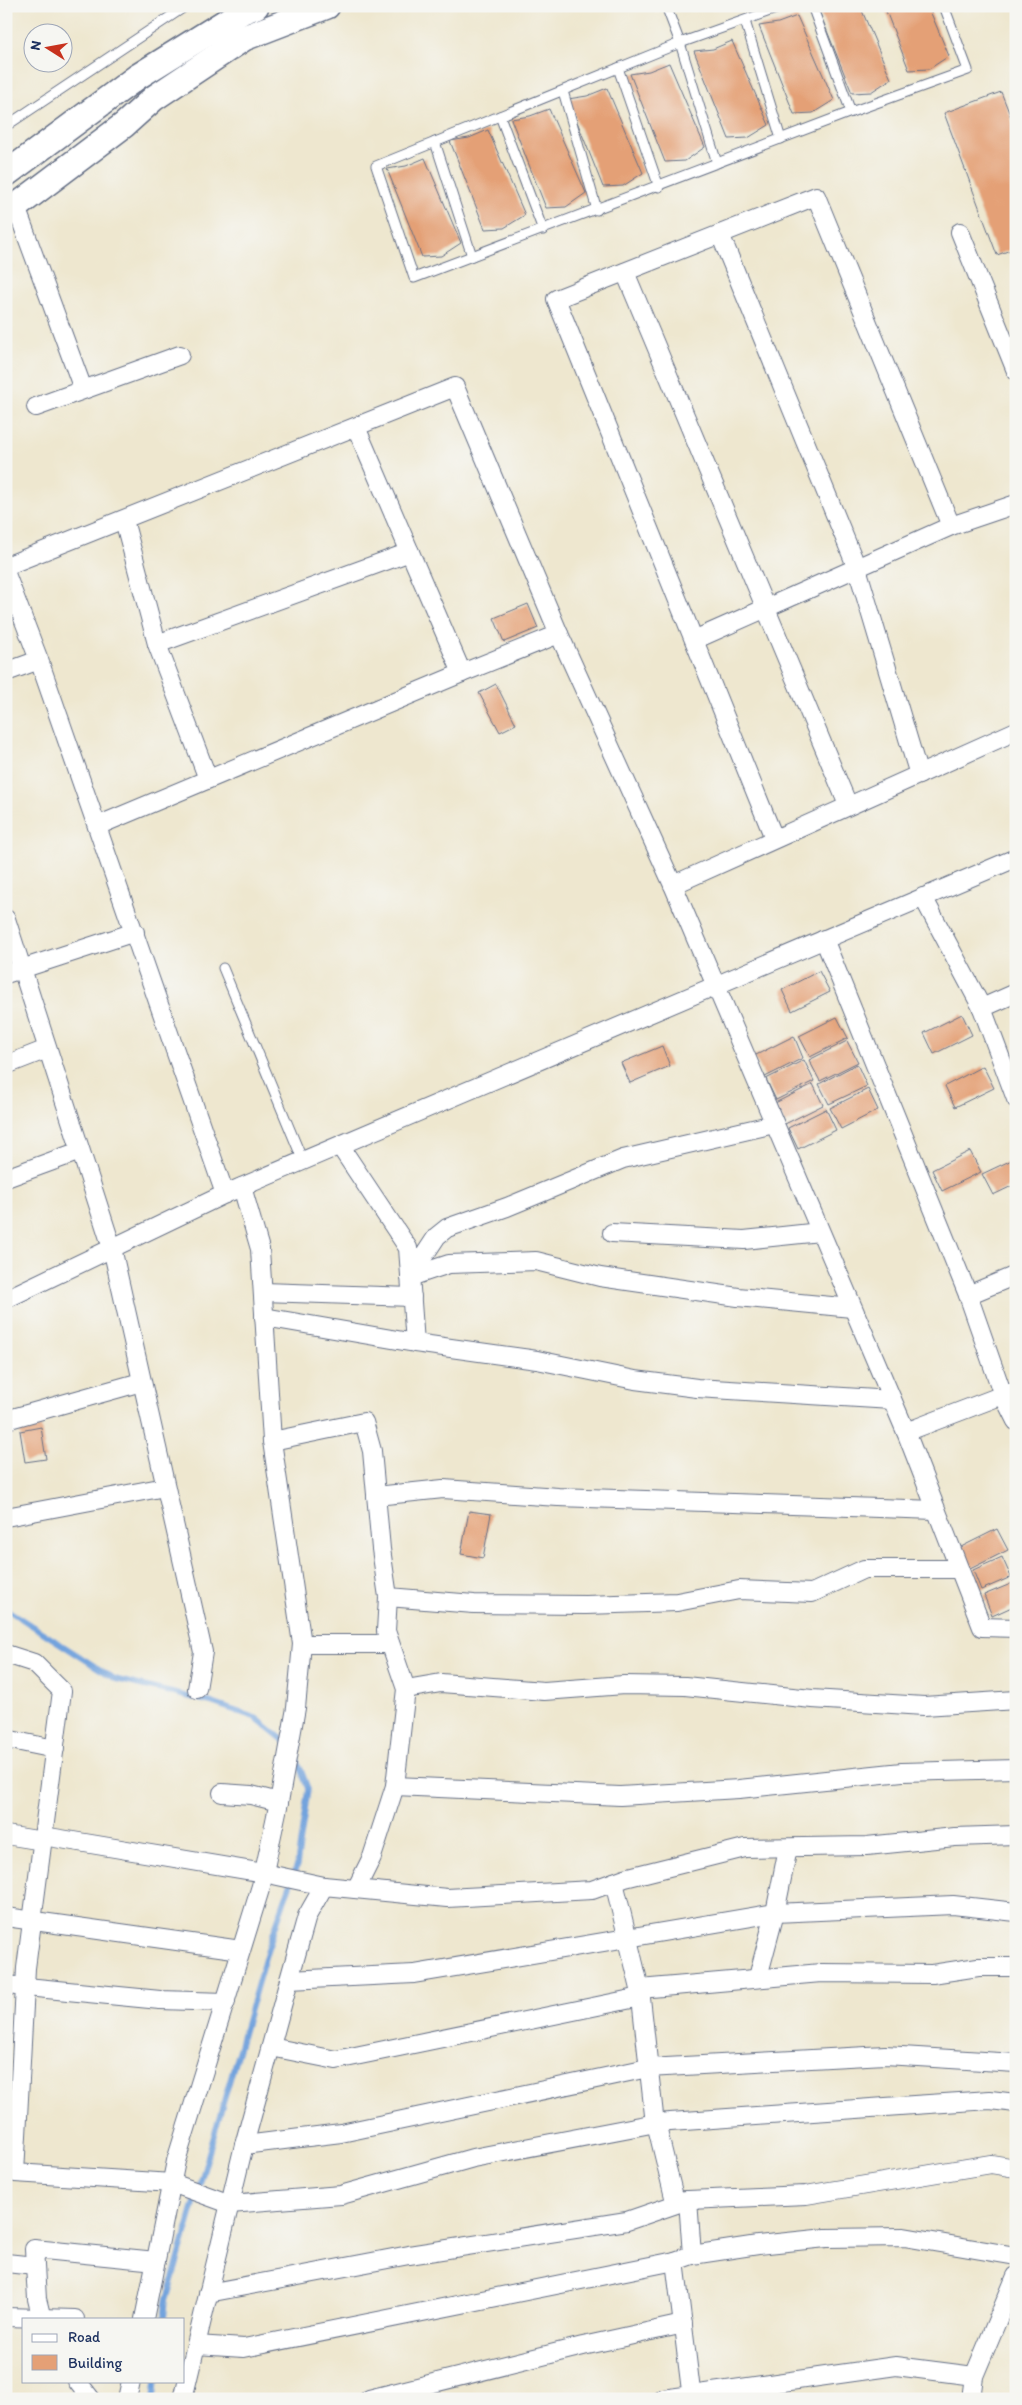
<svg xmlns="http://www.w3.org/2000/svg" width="1022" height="2405" viewBox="0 0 1022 2405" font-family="Itim,sans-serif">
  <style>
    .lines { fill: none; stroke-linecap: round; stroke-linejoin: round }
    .stream { stroke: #72a3dd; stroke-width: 5.5 }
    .building { fill: #e4a076 }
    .lane-casing { stroke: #656f86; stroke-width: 11 }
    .street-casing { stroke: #656f86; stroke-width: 20 }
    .secondary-casing { stroke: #656f86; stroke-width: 28 }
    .lane { stroke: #fff; stroke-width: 9 }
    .street { stroke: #fff; stroke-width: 18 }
    .secondary { stroke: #fff; stroke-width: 25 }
  </style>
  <rect width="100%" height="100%" fill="#f6f6f2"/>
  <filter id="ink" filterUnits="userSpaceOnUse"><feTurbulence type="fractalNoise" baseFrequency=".02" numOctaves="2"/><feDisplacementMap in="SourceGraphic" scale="10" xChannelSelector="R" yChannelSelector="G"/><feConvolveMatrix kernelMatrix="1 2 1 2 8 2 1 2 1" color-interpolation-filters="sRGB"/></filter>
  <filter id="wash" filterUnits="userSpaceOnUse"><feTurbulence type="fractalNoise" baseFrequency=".0096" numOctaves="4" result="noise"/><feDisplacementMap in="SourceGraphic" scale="20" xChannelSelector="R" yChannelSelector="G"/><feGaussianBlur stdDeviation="1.12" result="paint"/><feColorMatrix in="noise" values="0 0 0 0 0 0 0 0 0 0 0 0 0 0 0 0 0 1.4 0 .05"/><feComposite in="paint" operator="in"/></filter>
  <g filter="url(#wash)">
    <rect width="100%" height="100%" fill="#eee7cf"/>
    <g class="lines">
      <g class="stream">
        <polyline points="6,1609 115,1679 210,1702 256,1718 287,1743"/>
        <polyline points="164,2319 166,2302 267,1951 297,1865 308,1789 294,1751"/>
        <polyline points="154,2399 156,2381"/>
      </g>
    </g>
    <g id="blocks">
      <g class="building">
        <polygon points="817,6 860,6 891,79 871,92 852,93"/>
        <polygon points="884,6 928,6 949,56 929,69 909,70"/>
        <polygon points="797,16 834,100 813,113 794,114 759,26 778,23"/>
        <polygon points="732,41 769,125 748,138 729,139 694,51 713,49"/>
        <polygon points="669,63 705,147 685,161 665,162 630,74 649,71"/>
        <polygon points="607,88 643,173 623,186 603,187 568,99 587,96"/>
        <polygon points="1001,92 1016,130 1016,248 997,255 944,113"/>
        <polygon points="549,109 586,193 566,207 546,208 511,119 530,116"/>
        <polygon points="488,130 525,215 504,228 485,229 450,141 469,138"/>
        <polygon points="425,158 461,243 441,256 422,257 387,169 406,166"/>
        <polygon points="528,604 538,628 504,642 494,618"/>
        <polygon points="496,684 516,724 500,732 479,693"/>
        <polygon points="819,971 830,992 792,1011 782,990"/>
        <polygon points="962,1014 972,1035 934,1054 924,1033"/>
        <polygon points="837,1017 848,1038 810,1057 799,1036"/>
        <polygon points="794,1036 803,1058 765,1077 754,1056"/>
        <polygon points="847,1041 858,1062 820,1081 809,1060"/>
        <polygon points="662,1046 670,1066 630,1083 621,1063"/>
        <polygon points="804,1060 814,1081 776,1100 766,1079"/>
        <polygon points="857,1064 867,1086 829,1104 819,1084"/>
        <polygon points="983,1066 994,1088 955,1107 945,1086"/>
        <polygon points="813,1084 823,1105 785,1124 775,1103"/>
        <polygon points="868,1089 878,1110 841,1129 830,1108"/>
        <polygon points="826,1109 836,1130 798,1149 788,1128"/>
        <polygon points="970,1151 981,1172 942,1191 932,1170"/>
        <polygon points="1016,1158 1016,1184 993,1195 982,1174"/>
        <polygon points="41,1427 46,1459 25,1462 20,1431"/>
        <polygon points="469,1511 491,1514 483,1558 461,1554"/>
        <polygon points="997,1529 1008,1550 970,1569 959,1548"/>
        <polygon points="1002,1557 1011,1577 981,1590 973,1570"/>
        <polygon points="1013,1583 1016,1589 1016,1605 992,1616 984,1595"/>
      </g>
    </g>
  </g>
  <g filter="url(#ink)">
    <use href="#blocks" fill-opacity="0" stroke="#656f86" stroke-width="1"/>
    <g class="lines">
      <defs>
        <g id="lane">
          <polyline points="666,6 680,43 717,163"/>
          <polyline points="784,6 680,43 376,166 414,278 851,112 968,70 944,6"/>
          <polyline points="812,6 851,112"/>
          <polyline points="745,21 781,139"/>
          <polyline points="618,68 659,187"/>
          <polyline points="563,91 597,210"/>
          <polyline points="500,116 543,230"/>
          <polyline points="6,126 186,6"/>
          <polyline points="435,142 472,256"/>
          <polyline points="223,968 303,1161"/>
        </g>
        <g id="street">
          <polyline points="16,207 83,389"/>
          <polyline points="960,232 1016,371"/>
          <polyline points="720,234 857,568 919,775"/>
          <polyline points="625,272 848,805"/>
          <polyline points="36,407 180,355"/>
          <polyline points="124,520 157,644"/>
          <polyline points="951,526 1016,504"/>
          <polyline points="6,566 455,387 559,634 673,885 906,1432 1016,1390"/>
          <polyline points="6,574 39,660 6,672"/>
          <polyline points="694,640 951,526 816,196 556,299 774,838"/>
          <polyline points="39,660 225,1194"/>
          <polyline points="462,673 559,634"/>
          <polyline points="208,779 157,644 410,552"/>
          <polyline points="97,826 462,673 356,427"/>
          <polyline points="673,885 1016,731"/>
          <polyline points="923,897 982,1008"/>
          <polyline points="6,919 112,1248 203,1652 197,1689"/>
          <polyline points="824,939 968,1295 1003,1395 1016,1421"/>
          <polyline points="6,974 135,932"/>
          <polyline points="1016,993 982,1008 1016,1099"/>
          <polyline points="6,1065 47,1049"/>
          <polyline points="340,1146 408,1248 415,1343"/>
          <polyline points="6,1178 80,1151"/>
          <polyline points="242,1187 260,1249 272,1441 364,1422 372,1451 381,1549 388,1597 386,1631 406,1689 395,1786 372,1857 356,1889"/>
          <polyline points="612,1233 744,1240 820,1232"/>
          <polyline points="410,1277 449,1264 536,1261 600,1277 738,1297 852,1308"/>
          <polyline points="410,1277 437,1236 447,1228 507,1207 623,1159 774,1124"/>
          <polyline points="263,1292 412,1297"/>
          <polyline points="968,1295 1016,1275"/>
          <polyline points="6,1299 225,1194 1016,858"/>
          <polyline points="264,1317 415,1343 537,1360 635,1380 697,1388 892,1400"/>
          <polyline points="6,1420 141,1382"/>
          <polyline points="906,1432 982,1627 1016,1628"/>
          <polyline points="272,1441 302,1644 390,1644"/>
          <polyline points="376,1496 443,1489 558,1497 936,1510"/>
          <polyline points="6,1517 165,1487"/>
          <polyline points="388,1597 474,1604 586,1605 677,1602 739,1590 812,1593 864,1569 959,1569"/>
          <polyline points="6,1654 34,1663 62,1691 26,1968 15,2173 172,2183 230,2204 341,2195 473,2158 656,2123 914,2105 990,2100 1016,2103"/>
          <polyline points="406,1689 441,1683 544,1691 624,1685 685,1686 812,1699 924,1706 1016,1700"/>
          <polyline points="6,1739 55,1749"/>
          <polyline points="395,1786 620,1796 739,1789 902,1772 1016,1769"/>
          <polyline points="279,1802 296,1708 302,1644"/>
          <polyline points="6,1835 43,1841"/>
          <polyline points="43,1836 264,1873 324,1886"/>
          <polyline points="614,1882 640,1989 654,2115 675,2201 688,2200 692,2255 675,2261 692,2399"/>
          <polyline points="6,1917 241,1950"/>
          <polyline points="758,1977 775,1913 788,1848"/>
          <polyline points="289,1980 414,1974 775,1913 953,1905 1016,1912"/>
          <polyline points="6,1985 160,2000 226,2002"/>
          <polyline points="640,1989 821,1973 932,1974 978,1967 1016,1967"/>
          <polyline points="271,2047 336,2060 641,1997"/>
          <polyline points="244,2145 341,2133 648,2068 885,2055 1016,2063"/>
          <polyline points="692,2255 758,2245 826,2238 904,2237 1016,2256"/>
          <polyline points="6,2263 35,2266"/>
          <polyline points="208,2293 409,2255 627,2221 688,2200 806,2195 991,2164 1016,2168"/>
          <polyline points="6,2317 75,2319"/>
          <polyline points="42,2319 37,2299 34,2249 156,2261"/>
          <polyline points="144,2319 176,2161 261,1886 279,1802 251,1795 222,1793"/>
          <polyline points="196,2345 244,2348 675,2261"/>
          <polyline points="77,2381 91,2399"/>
          <polyline points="127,2399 131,2381"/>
          <polyline points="183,2399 244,2145 289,1980 307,1916 324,1886 447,1898 592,1890 625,1878 745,1848 867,1846 955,1837 1016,1835"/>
          <polyline points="369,2399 583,2346 683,2324"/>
          <polyline points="663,2399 896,2366 974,2376"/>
          <polyline points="971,2399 974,2376 1016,2276"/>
        </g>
        <g id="secondary">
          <polyline points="6,174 137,77 243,11 256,6"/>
          <polyline points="6,214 124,125 154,98 244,38 327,6"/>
        </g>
      </defs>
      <use href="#lane" class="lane-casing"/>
      <use href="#street" class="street-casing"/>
      <use href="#secondary" class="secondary-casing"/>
      <use href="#lane" class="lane"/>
      <use href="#street" class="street"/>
      <use href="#secondary" class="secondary"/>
    </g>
  </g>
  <rect width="1022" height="2405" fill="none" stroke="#f6f6f2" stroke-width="25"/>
  <rect x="22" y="2318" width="162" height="65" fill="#f6f6f2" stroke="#9ea6b7"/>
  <rect x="32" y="2334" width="25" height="8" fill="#ffffff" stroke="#9ea6b7"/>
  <text x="68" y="2342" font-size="15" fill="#1b2f5e">Road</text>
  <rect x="32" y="2355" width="25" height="15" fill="#e4a076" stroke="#9ea6b7"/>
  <text x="68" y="2368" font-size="15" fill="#1b2f5e">Building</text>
  <g transform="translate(48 48) rotate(281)"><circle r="24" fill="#f6f6f2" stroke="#9ea6b7"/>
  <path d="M0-4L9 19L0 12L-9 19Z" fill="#c8321e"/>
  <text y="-8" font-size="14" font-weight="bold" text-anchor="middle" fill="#1b2f5e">N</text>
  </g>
</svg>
